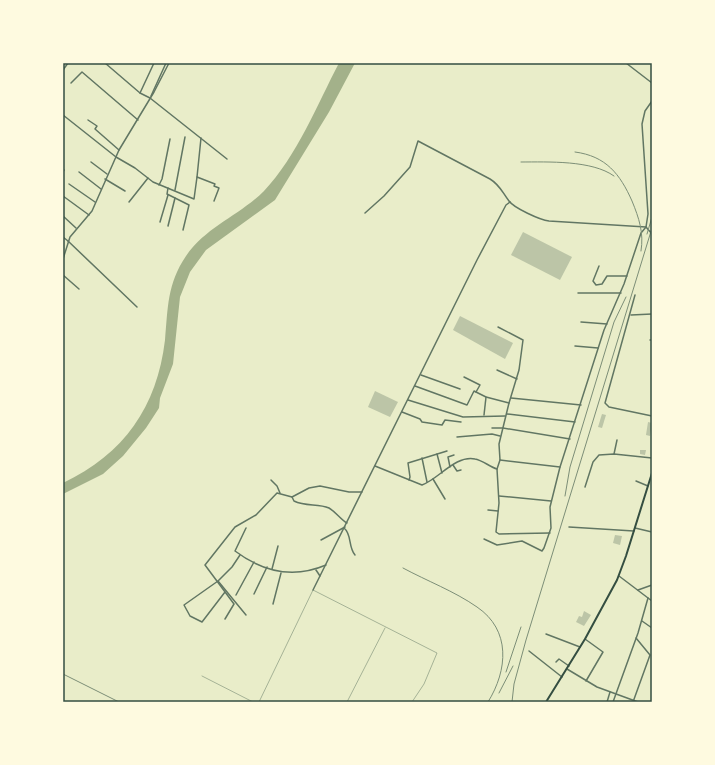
<svg xmlns="http://www.w3.org/2000/svg" width="715" height="765" viewBox="0 0 715 765" font-family="'Open Sans',sans-serif">
  <style>
    .water { fill: #a3b18a }
    .building { fill: #bcc5a7 }
    .lines { fill: none; stroke-linecap: round; stroke-linejoin: round }
    .service { stroke: #617663; stroke-width: 0.5 }
    .minor { stroke: #617663; stroke-width: 1.5 }
    .tertiary { stroke: #617663; stroke-width: 1.5 }
    .secondary { stroke: #344e41; stroke-width: 2 }
    .rail { stroke: #7c8e77; stroke-width: 1 }
    .neatline { fill: none; stroke: #344e41; stroke-width: 1.5 }
  </style>
  <rect width="100%" height="100%" fill="#e9edc9"/>
  <path class="water" d="M339,63H355L329,112L275,200L206,250L190,272L180,297L173,364L160,398L159,408L146,428L123,456L103,474L63,494V483C124,454 157,407 165,340C168,308 167,284 186,256C207,226 239,216 264,191C297,156 317,105 339,63Z"/>
  <g class="building">
    <polygon points="523,232 572,257 560,280 511,255"/>
    <polygon points="460,316 513,343 505,359 453,330"/>
    <polygon points="375,391 398,402 390,417 368,407"/>
    <polygon points="602,414 606,415 602,428 598,427"/>
    <polygon points="648,422 652,423 650,436 646,435"/>
    <polygon points="640,450 646,450 645,455 640,454"/>
    <polygon points="615,535 622,536 620,545 613,543"/>
    <polygon points="584,611 591,615 584,626 576,622 579,616 582,617"/>
  </g>
  <g class="lines">
    <g class="service">
      <polyline points="202,676 253,702"/>
      <polyline points="259,702 313,590 437,653 424,684 412,702"/>
      <polyline points="347,702 385,628"/>
    </g>
    <g class="minor">
      <polyline points="105,63 140,93"/>
      <polyline points="154,63 140,93 150,98 227,159"/>
      <polyline points="626,63 652,83"/>
      <polyline points="63,70 68,63"/>
      <polyline points="71,83 82,72 138,120"/>
      <polyline points="63,115 116,157 135,168 153,182 194,199 197,177 215,184 214,186 219,188 214,201"/>
      <polyline points="88,120 97,126 95,129 119,150"/>
      <polyline points="91,162 107,174"/>
      <polyline points="63,172 64,170"/>
      <polyline points="79,172 101,189"/>
      <polyline points="197,177 201,138"/>
      <polyline points="105,179 125,191"/>
      <polyline points="69,184 95,202"/>
      <polyline points="159,185 162,179 170,139"/>
      <polyline points="168,188 167,194 189,205 183,230"/>
      <polyline points="175,190 185,137"/>
      <polyline points="63,196 89,215"/>
      <polyline points="129,202 148,178"/>
      <path d="M365,213L384,196L410,167L418,141L490,179C500,185 502,192 509,201C514,208 540,220 549,221L646,227"/>
      <polyline points="63,216 76,228"/>
      <polyline points="160,222 168,195"/>
      <polyline points="168,226 175,198"/>
      <polyline points="68,241 137,307"/>
      <polyline points="599,266 593,281 596,285 602,284 607,276 627,276"/>
      <polyline points="63,275 79,289"/>
      <polyline points="578,293 621,293"/>
      <polyline points="635,295 605,403 609,407 652,416"/>
      <polyline points="631,315 652,314"/>
      <polyline points="581,322 607,324"/>
      <polyline points="498,327 523,340 519,370 509,403 499,444 500,460 497,469 499,503 496,532 499,534 550,533"/>
      <polyline points="650,340 652,340"/>
      <polyline points="575,346 598,348"/>
      <polyline points="497,370 517,379"/>
      <polyline points="421,375 460,389"/>
      <polyline points="464,377 480,385 476,392"/>
      <polyline points="415,386 467,405 474,391 486,397 509,403"/>
      <polyline points="511,398 581,405"/>
      <polyline points="408,400 463,417 505,416"/>
      <polyline points="402,412 420,419 422,422 442,425 445,420 461,422"/>
      <polyline points="507,414 575,422"/>
      <polyline points="484,415 486,397"/>
      <polyline points="492,428 503,428 570,439"/>
      <polyline points="457,437 492,434 500,436"/>
      <polyline points="437,454 442,473"/>
      <polyline points="614,454 617,440"/>
      <polyline points="422,458 427,482"/>
      <polyline points="500,460 560,467"/>
      <polyline points="453,465 457,471 461,470"/>
      <path d="M375,466L422,485C439,479 455,455 475,459C482,460 490,467 497,469"/>
      <polyline points="450,467 448,457 454,455"/>
      <polyline points="433,479 445,499"/>
      <polyline points="271,480 277,486 280,493"/>
      <polyline points="409,480 410,477 408,463 447,451"/>
      <polyline points="636,481 648,486"/>
      <polyline points="585,487 593,462 599,455 614,454 652,458"/>
      <polyline points="499,496 551,501"/>
      <path d="M292,497L294,501C306,507 318,503 329,508C336,512 340,519 347,523"/>
      <polyline points="488,510 498,511"/>
      <polyline points="569,527 634,531"/>
      <path d="M246,528L235,551C263,572 293,579 326,565"/>
      <path d="M344,528C352,534 348,547 355,555"/>
      <polyline points="635,528 652,532"/>
      <polyline points="484,539 497,545 522,541 542,551 544,548 551,528 550,507 560,467 604,330 624,284 641,233 646,227"/>
      <polyline points="321,540 345,527"/>
      <polyline points="272,569 278,546"/>
      <polyline points="316,570 320,576"/>
      <polyline points="619,576 652,601"/>
      <polyline points="218,581 246,615"/>
      <polyline points="313,590 477,260 506,205 510,202"/>
      <polyline points="638,590 652,585"/>
      <polyline points="225,592 202,622 190,616 184,605 218,581 232,567 240,555"/>
      <polyline points="254,594 267,567"/>
      <polyline points="236,595 254,562"/>
      <polyline points="273,604 281,573"/>
      <polyline points="225,619 234,604 205,565 235,527 256,515 277,493 292,497 309,488 320,486 349,492 362,492"/>
      <polyline points="642,621 652,628"/>
      <polyline points="546,634 580,647"/>
      <polyline points="585,639 603,652 586,681"/>
      <polyline points="529,651 562,677"/>
      <polyline points="556,662 559,659 569,666"/>
      <polyline points="567,669 597,687 638,702"/>
      <polyline points="607,702 610,692"/>
      <polyline points="613,702 638,633 648,598"/>
      <polyline points="633,702 650,655 636,638"/>
    </g>
    <g class="tertiary">
      <polyline points="151,96 166,63"/>
      <polyline points="652,101 645,111 642,124 648,214 646,227 652,234"/>
      <polyline points="63,237 68,241"/>
      <polyline points="63,259 70,237 92,211 119,150 154,92 169,63"/>
    </g>
    <polyline class="secondary" points="546,702 585,639 617,580 626,556 652,473"/>
    <g class="rail">
      <path d="M575,152C606,156 620,174 632,201C639,218 644,233 641,251"/>
      <path d="M521,162C548,162 592,160 614,176"/>
      <polyline points="647,234 652,217"/>
      <polyline points="565,496 570,467 614,322 626,297"/>
      <path d="M403,568C427,581 454,591 477,607C511,630 508,670 488,702"/>
      <polyline points="506,672 521,627"/>
      <polyline points="63,674 119,702"/>
      <polyline points="499,693 513,666"/>
      <polyline points="512,702 514,684 526,640 652,228"/>
    </g>
  </g>
  <rect width="715" height="765" fill="none" stroke="#fefae0" stroke-width="128"/>
  <rect x="64" y="64" width="587" height="637" class="neatline"/>
</svg>
